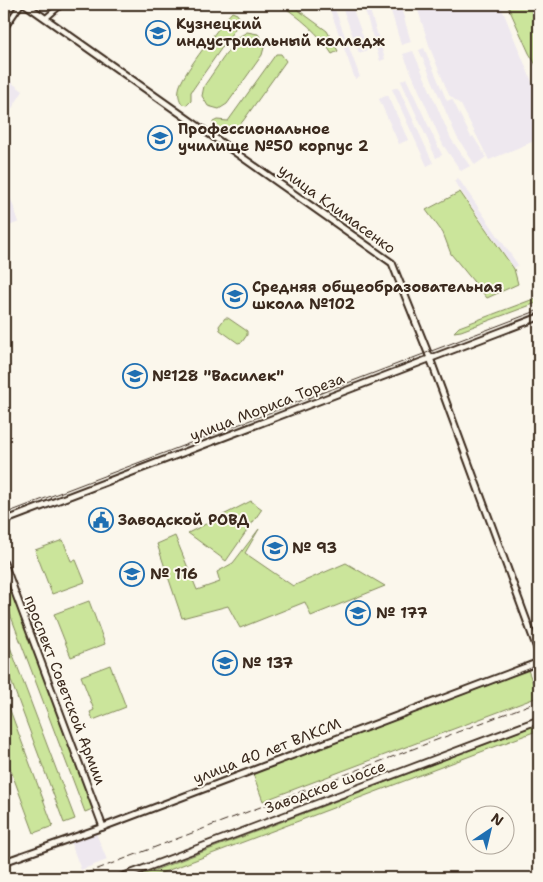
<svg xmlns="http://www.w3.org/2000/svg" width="543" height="882" viewBox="0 0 543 882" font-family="'Shantell Sans',sans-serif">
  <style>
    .built { fill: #eee8ef }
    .green { fill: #cbe59b; stroke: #83885c }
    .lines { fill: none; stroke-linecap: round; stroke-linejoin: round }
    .minor-casing { stroke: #3b2a1e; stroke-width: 8 }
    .tertiary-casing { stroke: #3b2a1e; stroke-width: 9 }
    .secondary-casing { stroke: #3b2a1e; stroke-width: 9 }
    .minor { stroke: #fbf7ec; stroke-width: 4 }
    .tertiary { stroke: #fbf7ec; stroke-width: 5 }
    .secondary { stroke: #fbf7ec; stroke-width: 5.5 }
    .tram { stroke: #3b2a1e; stroke-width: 1 }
    .rail { stroke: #3b2a1e; stroke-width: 1; stroke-dasharray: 8 4; stroke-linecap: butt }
    .labels { text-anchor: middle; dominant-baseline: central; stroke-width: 4; stroke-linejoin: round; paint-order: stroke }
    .poi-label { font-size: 15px; font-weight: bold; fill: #3b2a1e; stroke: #fbf7ec; text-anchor: start }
    .street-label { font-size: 15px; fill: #3b2a1e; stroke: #fbf7ec }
  </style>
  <rect width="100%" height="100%" fill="#fbf7ec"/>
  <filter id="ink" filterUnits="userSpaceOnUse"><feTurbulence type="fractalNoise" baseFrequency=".02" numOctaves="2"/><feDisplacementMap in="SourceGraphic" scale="10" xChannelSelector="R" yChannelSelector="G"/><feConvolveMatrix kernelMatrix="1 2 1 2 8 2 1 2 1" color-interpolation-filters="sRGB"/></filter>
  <g filter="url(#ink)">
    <g class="built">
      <polygon points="328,4 333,4 360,77 355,79"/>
      <polygon points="341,4 351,4 368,50 359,53"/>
      <polygon points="363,4 368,4 385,59 380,61"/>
      <polygon points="389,4 400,4 411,42 401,45"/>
      <polygon points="416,4 500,4 539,99 539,139 489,160 461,105 449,95 430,48"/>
      <polygon points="424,48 447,101 452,99 471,137 473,136 486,157 475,165 457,137 449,119 419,50"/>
      <polygon points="413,51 451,139 470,166 461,171 443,145 403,54"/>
      <polygon points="4,77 23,91 4,121"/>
      <polygon points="406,78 442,155 436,158 401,81"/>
      <polygon points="398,87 433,163 427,166 392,89"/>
      <polygon points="388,95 408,140 399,144 379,99"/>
      <polygon points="458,178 518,265 514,268 454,181"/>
      <polygon points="4,180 19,222 4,228"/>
      <polygon points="96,833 107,860 81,870 71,843"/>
    </g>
    <g class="green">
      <path d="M280,4H290L327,31L338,51L332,54C319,33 300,18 280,4Z"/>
      <polygon points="507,4 539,4 539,70 529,53"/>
      <path d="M232,12L237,14L241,20L191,92V101L187,105L182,104C179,99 178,95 179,89C181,75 215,34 225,20Z"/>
      <polygon points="247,32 258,34 265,44 262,55 227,104 219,109 208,106 202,96 204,86 237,38"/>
      <polygon points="276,54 281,54 286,61 243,121 234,131 219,133 214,129 213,122 217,120 228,121"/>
      <polygon points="460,192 514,269 518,284 487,298 451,254 443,233 426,210"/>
      <polygon points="539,297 539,302 461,331 454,332 459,327"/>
      <polygon points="225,318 228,318 247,331 247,335 242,342 238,343 220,330 219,326"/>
      <polygon points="251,501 262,509 226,561 188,533"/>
      <polygon points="259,529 245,553 293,586 346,563 385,586 311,616 305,602 240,628 228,606 182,618 157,544 175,536 197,590 220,582 217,572 233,563"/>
      <polygon points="63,540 71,561 76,560 85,582 52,594 35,550"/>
      <polygon points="4,567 95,808 85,812 4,598"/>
      <polygon points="89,601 105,644 71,657 54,614"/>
      <polygon points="4,631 75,819 64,823 4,662"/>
      <polygon points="110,665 126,707 93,720 90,712 94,710 81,676"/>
      <polygon points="528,670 538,697 263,801 253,774"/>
      <polygon points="4,694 53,826 34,833 4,752"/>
      <polygon points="539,724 539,730 148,878 134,878"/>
    </g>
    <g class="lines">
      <defs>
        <g id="minor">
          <polyline points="46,18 62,4"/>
          <polyline points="4,29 21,4"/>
        </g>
        <g id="tertiary">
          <polyline points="25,4 392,263 430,358 539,654"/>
          <polyline points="4,521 539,317"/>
          <polyline points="4,563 103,827"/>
          <polyline points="4,862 103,827 539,662"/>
        </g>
        <polyline id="secondary" points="119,878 539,720"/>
      </defs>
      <use href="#minor" class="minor-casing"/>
      <use href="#tertiary" class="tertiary-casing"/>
      <use href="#secondary" class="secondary-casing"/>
      <use href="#minor" class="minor"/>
      <use href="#tertiary" class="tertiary"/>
      <use href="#secondary" class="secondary"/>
      <polyline class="tram" points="4,514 539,310"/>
      <polyline class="rail" points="74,878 539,701"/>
    </g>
  </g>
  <defs>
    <symbol id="university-ring" viewBox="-11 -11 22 22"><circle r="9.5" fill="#fbf7ec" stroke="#1f6fb2" stroke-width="1.5"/><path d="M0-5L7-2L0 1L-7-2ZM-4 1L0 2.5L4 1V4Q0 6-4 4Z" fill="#1f6fb2"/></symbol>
    <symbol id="school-ring" viewBox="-11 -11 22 22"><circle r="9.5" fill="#fbf7ec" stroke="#1f6fb2" stroke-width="1.5"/><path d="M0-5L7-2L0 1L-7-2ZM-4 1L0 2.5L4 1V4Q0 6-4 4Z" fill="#1f6fb2"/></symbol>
    <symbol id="civic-ring" viewBox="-11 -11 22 22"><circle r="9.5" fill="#fbf7ec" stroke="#1f6fb2" stroke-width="1.5"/><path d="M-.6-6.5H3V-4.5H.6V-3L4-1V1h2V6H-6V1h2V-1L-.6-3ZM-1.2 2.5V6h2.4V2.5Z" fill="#1f6fb2"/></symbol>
  </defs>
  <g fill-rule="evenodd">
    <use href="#university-ring" x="144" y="19" width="28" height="28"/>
    <use href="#university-ring" x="146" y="124" width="28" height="28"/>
    <use href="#school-ring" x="221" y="282" width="28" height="28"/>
    <use href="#school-ring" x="121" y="362" width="28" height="28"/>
    <use href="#civic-ring" x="87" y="506" width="28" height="28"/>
    <use href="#school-ring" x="261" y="534" width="28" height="28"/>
    <use href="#school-ring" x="118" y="560" width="28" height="28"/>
    <use href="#school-ring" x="344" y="599" width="28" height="28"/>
    <use href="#school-ring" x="211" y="649" width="28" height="28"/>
  </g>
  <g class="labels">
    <g class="poi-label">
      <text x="176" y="24">Кузнецкий<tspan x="176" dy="17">индустриальный колледж</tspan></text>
      <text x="178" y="129">Профессиональное<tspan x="178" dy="17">училище №50 корпус 2</tspan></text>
      <text x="252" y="287">Средняя общеобразовательная<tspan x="252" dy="17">школа №102</tspan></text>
      <text x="152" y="376">№128 "Василек"</text>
      <text x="118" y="520">Заводской РОВД</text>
      <text x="292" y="548">№ 93</text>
      <text x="150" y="574">№ 116</text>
      <text x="376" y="613">№ 177</text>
      <text x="242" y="663">№ 137</text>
    </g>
    <g class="street-label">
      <text transform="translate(337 209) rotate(36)">улица Климасенко</text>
      <text transform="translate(267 407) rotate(-21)">улица Мориса Тореза</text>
      <text transform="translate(65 690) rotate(69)">проспект Советской Армии</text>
      <text transform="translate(267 751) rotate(-21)">улица 40 лет ВЛКСМ</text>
      <text transform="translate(325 787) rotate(-20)">Заводское шоссе</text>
    </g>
  </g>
  <rect width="543" height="882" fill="none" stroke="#fbf7ec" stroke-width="20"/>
  <rect x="10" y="10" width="523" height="862" fill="none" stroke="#3b2a1e" stroke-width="2" filter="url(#ink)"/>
  <g transform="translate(490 830) rotate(35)"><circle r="24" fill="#fbf7ec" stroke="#aea59a"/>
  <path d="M0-4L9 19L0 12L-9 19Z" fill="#1f6fb2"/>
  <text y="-8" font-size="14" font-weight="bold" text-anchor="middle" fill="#3b2a1e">N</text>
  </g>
</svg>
